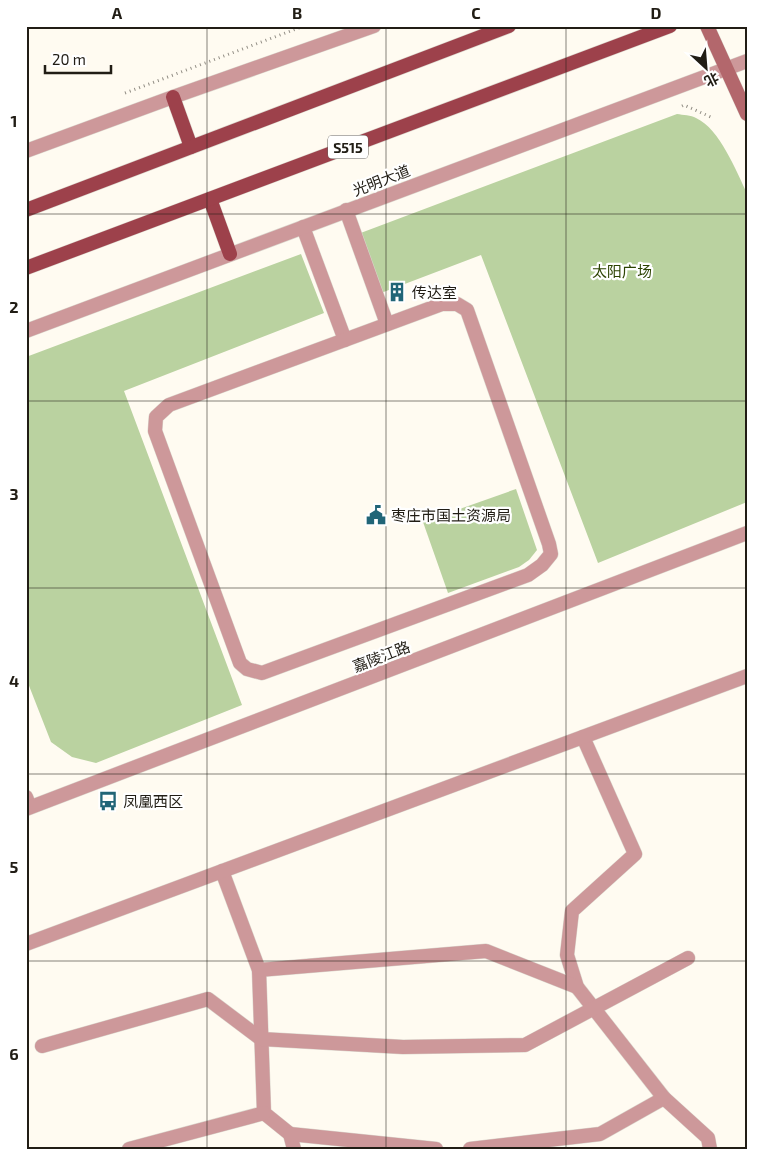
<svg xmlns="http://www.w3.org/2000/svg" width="773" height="1175" viewBox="0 0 773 1175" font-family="'Exo 2','Noto Sans SC',sans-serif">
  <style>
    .green { fill: #bad2a0 }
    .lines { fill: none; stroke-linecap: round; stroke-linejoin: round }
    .minor-casing { stroke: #dbd7ce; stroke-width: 15 }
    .tertiary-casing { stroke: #dbd7ce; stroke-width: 15 }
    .secondary-casing { stroke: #dbd7ce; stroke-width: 15 }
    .primary-casing { stroke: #dbd7ce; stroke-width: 15 }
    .path { stroke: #908c83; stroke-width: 3; stroke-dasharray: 1 4; stroke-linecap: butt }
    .minor { stroke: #cd989a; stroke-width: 14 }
    .tertiary { stroke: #cd989a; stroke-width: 14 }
    .secondary { stroke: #b3676c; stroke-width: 14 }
    .primary { stroke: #9d414b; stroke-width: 14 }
    .grid { fill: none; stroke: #211d15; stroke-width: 1; stroke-opacity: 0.55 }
    .labels { text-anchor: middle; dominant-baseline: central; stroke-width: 4.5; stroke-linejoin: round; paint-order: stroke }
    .shield { fill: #fff; stroke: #64615b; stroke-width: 1 }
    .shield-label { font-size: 14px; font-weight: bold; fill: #211d15 }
    .street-label { font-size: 15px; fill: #211d15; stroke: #fff }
    .park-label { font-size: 15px; fill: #2c4302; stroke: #fff }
    .poi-label { font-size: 15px; fill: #211d15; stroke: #fff; text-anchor: start }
    .neatline { fill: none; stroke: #211d15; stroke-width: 2 }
    .grid-label { font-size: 16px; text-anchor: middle; font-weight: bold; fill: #211d15 }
  </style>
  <rect width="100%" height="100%" fill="#fffbf1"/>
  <g class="green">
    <path d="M677,114C683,115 691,115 696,118C720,129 736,171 747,193V502L598,563L481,255L381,293L358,234Z"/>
    <polygon points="301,254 324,313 124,391 242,705 96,763 72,757 51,742 26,678 26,357"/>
    <polygon points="516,489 537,550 529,560 519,567 448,593 423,522"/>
  </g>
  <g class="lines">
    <defs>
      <g id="minor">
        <polyline points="26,151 173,97 374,26"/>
        <polyline points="346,210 387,324"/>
        <polyline points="303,227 345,340"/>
        <polygon points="442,304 457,304 467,310 549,544 551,554 542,565 528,575 262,673 247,669 240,663 155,431 156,417 169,405"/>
        <polyline points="26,331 747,61"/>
        <polyline points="583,737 635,854 572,911 567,955 577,987 664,1098 708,1138 710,1149"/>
        <polyline points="26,797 30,807"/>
        <polyline points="222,871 259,970 264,1113 290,1134 294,1149"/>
        <polyline points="26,944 747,676"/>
        <polyline points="259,970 486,951 577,987"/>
        <polyline points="42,1046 208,999 261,1039 403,1047 525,1045 688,958"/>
        <polyline points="290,1134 436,1149"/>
        <polyline points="129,1149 264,1113"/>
        <polyline points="470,1149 600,1134 664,1098"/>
      </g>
      <polyline id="tertiary" points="26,809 747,533"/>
      <polyline id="secondary" points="707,26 747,114"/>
      <g id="primary">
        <polyline points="173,97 191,147"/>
        <polyline points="210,199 230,254"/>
        <polyline points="26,210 509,26"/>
        <polyline points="26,268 670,26"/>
      </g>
    </defs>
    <use href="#minor" class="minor-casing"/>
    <use href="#tertiary" class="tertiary-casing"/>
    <use href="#secondary" class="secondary-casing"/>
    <use href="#primary" class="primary-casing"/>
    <g class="path">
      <polyline points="125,93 304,26"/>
      <polyline points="682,106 684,105 713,118"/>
    </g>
    <use href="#minor" class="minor"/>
    <use href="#tertiary" class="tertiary"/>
    <use href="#secondary" class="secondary"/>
    <use href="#primary" class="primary"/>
  </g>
  <path class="grid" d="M207,26V1149M386,26V1149M566,26V1149M26,214H747M26,401H747M26,588H747M26,774H747M26,961H747"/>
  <defs>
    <symbol id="building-bare" viewBox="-9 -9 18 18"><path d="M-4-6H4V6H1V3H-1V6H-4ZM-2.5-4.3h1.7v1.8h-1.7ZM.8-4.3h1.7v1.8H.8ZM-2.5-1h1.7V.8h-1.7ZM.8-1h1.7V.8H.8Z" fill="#216577" stroke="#fff" stroke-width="2.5" paint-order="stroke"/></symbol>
    <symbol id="civic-bare" viewBox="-9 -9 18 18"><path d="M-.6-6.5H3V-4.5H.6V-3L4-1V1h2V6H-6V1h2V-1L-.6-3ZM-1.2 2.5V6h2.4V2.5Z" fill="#216577" stroke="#fff" stroke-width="2.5" paint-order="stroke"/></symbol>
    <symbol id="bus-bare" viewBox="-9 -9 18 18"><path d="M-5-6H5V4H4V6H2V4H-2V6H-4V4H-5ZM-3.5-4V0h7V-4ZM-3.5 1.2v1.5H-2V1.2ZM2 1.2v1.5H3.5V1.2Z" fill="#216577" stroke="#fff" stroke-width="2.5" paint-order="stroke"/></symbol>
  </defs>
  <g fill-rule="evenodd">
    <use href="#building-bare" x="383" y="278" width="28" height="28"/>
    <use href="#civic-bare" x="362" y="501" width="28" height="28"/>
    <use href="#bus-bare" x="94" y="787" width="28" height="28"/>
  </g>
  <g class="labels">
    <rect class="shield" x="328" y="135.5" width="40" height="23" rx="4"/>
    <g class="shield-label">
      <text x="348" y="147">S515</text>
    </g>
    <g class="street-label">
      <text transform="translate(381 180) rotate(-21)">光明大道</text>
      <text transform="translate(381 656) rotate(-21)">嘉陵江路</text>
    </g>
    <g class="park-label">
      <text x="622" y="271">太阳广场</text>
    </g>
    <g class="poi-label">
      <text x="412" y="292">传达室</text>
      <text x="391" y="515">枣庄市国土资源局</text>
      <text x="123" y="801">凤凰西区</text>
    </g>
  </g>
  <rect width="773" height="1175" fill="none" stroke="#ffffff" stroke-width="55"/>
  <g transform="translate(706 68) rotate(154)" stroke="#ffffff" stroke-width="4" paint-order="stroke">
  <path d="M0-4L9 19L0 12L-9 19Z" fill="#211d15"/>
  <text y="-8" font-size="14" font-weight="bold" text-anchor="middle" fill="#211d15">北</text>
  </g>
  <path d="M45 65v8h66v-8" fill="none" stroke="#211d15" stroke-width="2.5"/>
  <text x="52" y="65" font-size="15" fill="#211d15" stroke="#ffffff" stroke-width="4" paint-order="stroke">20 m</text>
  <rect x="28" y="28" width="718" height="1120" class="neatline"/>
  <g class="grid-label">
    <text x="117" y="19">A</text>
    <text x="297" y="19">B</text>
    <text x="476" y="19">C</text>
    <text x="656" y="19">D</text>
    <text x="14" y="127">1</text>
    <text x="14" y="313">2</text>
    <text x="14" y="500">3</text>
    <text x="14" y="687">4</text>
    <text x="14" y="873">5</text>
    <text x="14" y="1060">6</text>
  </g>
</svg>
